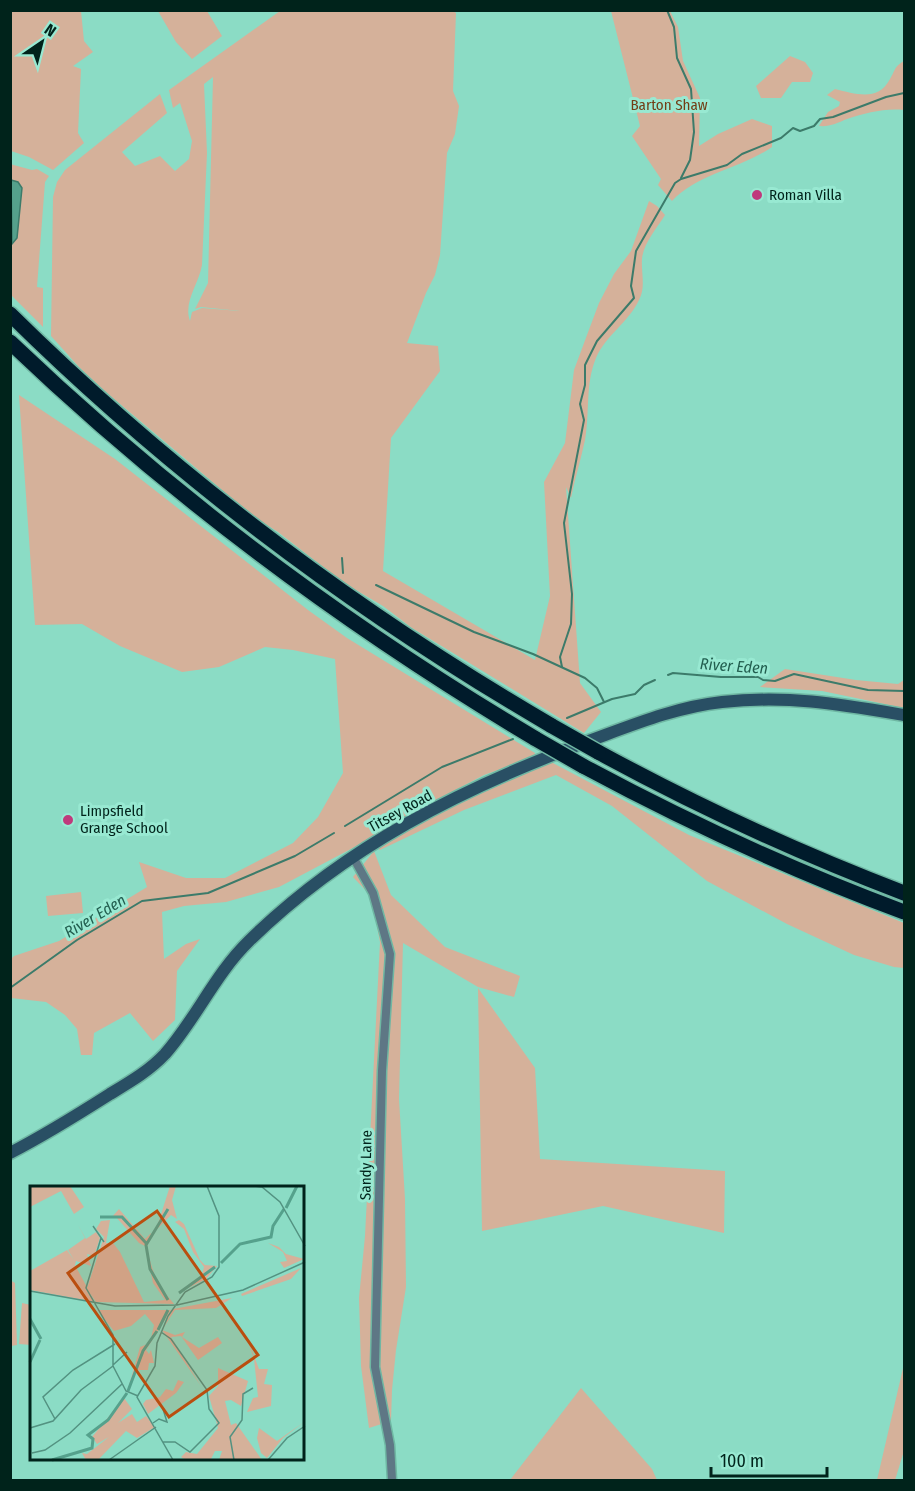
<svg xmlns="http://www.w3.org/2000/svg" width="915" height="1491" viewBox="0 0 915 1491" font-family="'Fira Sans Condensed',sans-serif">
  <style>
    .green { fill: #d5b19a; fill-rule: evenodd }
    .water { fill: #55a18c; stroke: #3c7b6a; stroke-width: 1.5 }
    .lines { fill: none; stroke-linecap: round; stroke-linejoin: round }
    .stream { stroke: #3c7b6a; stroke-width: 2 }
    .minor-casing { stroke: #6fb7a3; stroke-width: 11 }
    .secondary-casing { stroke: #6fb7a3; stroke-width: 15 }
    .motorway-casing { stroke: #6fb7a3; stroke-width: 18 }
    .minor { stroke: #5e7785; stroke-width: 8 }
    .secondary { stroke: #294f64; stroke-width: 12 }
    .motorway { stroke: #001b2b; stroke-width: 15 }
    .motorway-bridge-casing { stroke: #6fb7a3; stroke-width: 18; stroke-linecap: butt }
    .motorway-bridge { stroke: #001b2b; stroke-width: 15 }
    .poi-dot { fill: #bf3a7c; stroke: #98e9d2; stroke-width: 2 }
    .labels { text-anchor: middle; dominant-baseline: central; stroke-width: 6; stroke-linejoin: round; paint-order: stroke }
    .park-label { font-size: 15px; fill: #723e16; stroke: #98e9d2 }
    .poi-label { font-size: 15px; fill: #00231b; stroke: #98e9d2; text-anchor: start }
    .street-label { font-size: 15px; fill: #00231b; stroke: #98e9d2 }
    .water-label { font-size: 16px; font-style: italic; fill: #225e4f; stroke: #98e9d2 }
    .inset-river { fill: none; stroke: #55a18c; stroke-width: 3 }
    .inset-road { fill: none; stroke: #539281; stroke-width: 1.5 }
    .view { fill: #ba4e0f; fill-opacity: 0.15; stroke: #ba4e0f; stroke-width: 3 }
    .inset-edge { fill: none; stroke: #00231b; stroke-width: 3 }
  </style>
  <rect width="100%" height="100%" fill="#8bdcc5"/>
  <g class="green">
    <polygon points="11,10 81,11 84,41 93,52 73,66 81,69 78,133 84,143 53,170 29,157 11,151"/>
    <polygon points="158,11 207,11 222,36 192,59 176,42"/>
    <path d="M280,11H453L456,13L453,91L459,106L455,134L447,153L440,255L435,275L426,293L407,343L438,346L440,371L391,438L383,571L535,660L550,596L544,482L565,443L574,370L587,335L599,303L614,274L631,251L649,201L657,206L665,215C657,228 643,244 642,259C641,273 646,287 639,300C629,322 606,335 596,358C585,384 590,413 585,440C581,459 575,478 571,498L566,487L580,683L601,712L584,733L412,628L383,606L344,583L278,532L253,516L107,393L79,367L51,336L53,197L57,182L65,170L160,94L167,113L122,152L135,166L160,156L175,171L189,159L192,141L180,103L173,108L169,90ZM213,77L208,283L195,309L201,307L240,311L202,308L192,312L190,321C183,302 199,284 202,265L207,153L204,84Z"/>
    <path d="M611,11H670L678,27L683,61L700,98L699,146L718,134L752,119L772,126V147C742,168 697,174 672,201L658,185L661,179L632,136L640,126Z"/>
    <polygon points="790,56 805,62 813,73 810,82 792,82 781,98 761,98 756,86"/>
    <path d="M904,61V110C884,108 866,113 847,119C837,123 830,127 819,126L828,112L839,106L840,102L827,95L835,89C856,94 878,102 890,79C896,69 894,67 904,61Z"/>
    <polygon points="10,164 32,170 37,169 49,176 45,182 37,287 43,288 43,327 11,295"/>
    <polygon points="19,395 115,459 308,610 347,638 535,753 534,757 484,775 396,821 366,841 279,887 226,902 184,906 162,912 164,959 186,944 200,939 177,971 175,1020 153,1041 130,1013 94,1033 92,1055 81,1055 77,1029 65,1015 46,1002 11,998 10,960 14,956 59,941 147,887 139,862 186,878 225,878 293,843 318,817 343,773 335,659 293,650 265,647 219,667 182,672 120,646 82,624 35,625"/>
    <polygon points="785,669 856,680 898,684 904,680 904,708 822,691 760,687"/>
    <polygon points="551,762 689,835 904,923 904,968 894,967 854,955 787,924 707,881 612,806 556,775 464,810 380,850 375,847 455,803"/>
    <polygon points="374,851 391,895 445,947 520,976 514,997 478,987 403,943 399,1099 405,1199 406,1287 396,1350 392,1390 391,1421 369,1428 361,1366 359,1298 365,1236 380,942 371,896 353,877"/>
    <polygon points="81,892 83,913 48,916 46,896"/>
    <polygon points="478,988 535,1068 540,1159 725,1171 724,1233 603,1206 482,1231"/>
    <polygon points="10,1280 15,1283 17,1345 11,1346"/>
    <polygon points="22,1303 31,1305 31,1345 19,1344"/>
    <polygon points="904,1364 904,1451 895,1480 877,1480"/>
    <polygon points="581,1388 652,1469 657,1480 510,1480"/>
  </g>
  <polygon class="water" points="11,180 18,182 22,188 17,238 12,244"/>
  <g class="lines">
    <g class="stream">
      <polyline points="667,10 674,27 677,58 691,89 694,132 690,160 681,178"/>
      <polyline points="342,558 343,573"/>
      <polyline points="376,585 474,632 533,654 585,678 597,688 604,702"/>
      <polyline points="562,667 560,657 571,624 572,594 564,523 584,420 580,404 585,385 585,365 597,341 634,298 631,286 636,251 675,183 681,179 727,165 742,154 781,138 793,128 800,131 814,126 820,119 833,117 886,97 904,93"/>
      <polyline points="668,675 673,673 721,677 758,677 763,680 775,681 794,674 868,690 904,691"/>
      <polyline points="567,718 612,699 635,694 644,685 655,680"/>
      <polyline points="345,826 442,767 513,739"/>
      <polyline points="10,988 77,940 142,901 208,893 295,856 334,833"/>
    </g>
    <defs>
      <polyline id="minor" points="353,857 373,893 390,954 382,1071 375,1367 390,1445 392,1480"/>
      <path id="secondary" d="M10,1153C45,1135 77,1115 110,1094C130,1082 149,1071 165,1054C196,1019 215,974 249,941C346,846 461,789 586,742C630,726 675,707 722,702C789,695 839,704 904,715"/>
      <g id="motorway">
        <path d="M10,314C174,476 353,610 552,726"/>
        <path d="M10,342C170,495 346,626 536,739"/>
        <path d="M598,752C697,806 799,853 904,893"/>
        <path d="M583,766C687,822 794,871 904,912"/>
      </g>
    </defs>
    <use href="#minor" class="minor-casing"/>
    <use href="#secondary" class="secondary-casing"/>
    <use href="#motorway" class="motorway-casing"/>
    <use href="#minor" class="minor"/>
    <use href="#secondary" class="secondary"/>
    <use href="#motorway" class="motorway"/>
    <defs>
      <g id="motorway-bridge">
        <polyline points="552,726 598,752"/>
        <polyline points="536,739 583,766"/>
      </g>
    </defs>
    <use href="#motorway-bridge" class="motorway-bridge-casing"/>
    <use href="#motorway-bridge" class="motorway-bridge"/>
  </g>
  <g class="poi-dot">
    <circle cx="757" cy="195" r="6"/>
    <circle cx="68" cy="820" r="6"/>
  </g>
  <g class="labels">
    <g class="park-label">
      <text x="669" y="105">Barton Shaw</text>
    </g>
    <g class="poi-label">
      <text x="769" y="195">Roman Villa</text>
      <text x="80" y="811">Limpsfield<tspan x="80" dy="17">Grange School</tspan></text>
    </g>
    <g class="street-label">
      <text transform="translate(400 811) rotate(-29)">Titsey Road</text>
      <text transform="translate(366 1165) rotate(-89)">Sandy Lane</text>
    </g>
    <g class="water-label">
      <text transform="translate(734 666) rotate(4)">River Eden</text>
      <text transform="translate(95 916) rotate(-31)">River Eden</text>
    </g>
  </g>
  <g transform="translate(30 1186)">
    <rect width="274" height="274" fill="#8bdcc5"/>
    <path d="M0,0H40L54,21L44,28L31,5L0,21ZM140,0H146L142,14L147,33L141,29L126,44ZM89,23L115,53L121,47L117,61L109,57L86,31L81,32ZM80,34L76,57H83L90,66L114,116L135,114L123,97L116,62L127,97L144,118L66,116L57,102L74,51L66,43L71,35ZM149,34L154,38L170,74L175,79L187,80L176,93L158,102L171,92L174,81L163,66L154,43L145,36ZM48,39L56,53L66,46L70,52L64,70L57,68L61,80L46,75L45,79L65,116L0,104V85L37,64L44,74L38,64L55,52ZM238,57L249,61L256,68L274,73L254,82L250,76L257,75L253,66ZM271,82L261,93L212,110L211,108ZM202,112L186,122L145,124L132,144L145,149L155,146L152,151L169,162L188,151L192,157L168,174L151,150L141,151L171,200L132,144L143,123ZM67,124H141L116,164L119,168L121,164L124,177H119L118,184H106L98,203L110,161L120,157L124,139L115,128L101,140L84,145ZM216,149L229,183H238L234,198L242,199L241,220L217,226L223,212L228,211L224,173ZM188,182L218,195L211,220L201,214L195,215L201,239L206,237L232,274H189L192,265H185L181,273L186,274H156L151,271L156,266L167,268L188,242L179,210L188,200ZM148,194L154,196L146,207L118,228L113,218L116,214L130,211L136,203L143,205ZM94,212L102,223L88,237L102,228L107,236L116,230L125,241L107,252L96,245L68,274H56L52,267L57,268L79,251L67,258L62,251ZM274,236L253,252L237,272L231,267L227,252L229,242L247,255Z" fill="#d5b19a"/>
    <path class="inset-river" d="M256,22L267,0M70,31H92L116,57M191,77L210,58L241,51L243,40L254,23M149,107L185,81M138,114L120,83L116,59L138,23M0,133L11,153M128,144L138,124M0,176L10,154M98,205L113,165L127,145M22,274L62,262L63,253L58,249L78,234L97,207"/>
    <path class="inset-road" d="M223,0L232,1L250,16L275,60M63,40L74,56M71,52L56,102L83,149V180M0,105L85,120L147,119L213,104L275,76M131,146L141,153L177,204L179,223L189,237L160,266L145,256H133M83,179L97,166M83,180L96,205L108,210M25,233L13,211L43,184L85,158M123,237L129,233L137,236L133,223M0,242L23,235L51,204L83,180M2,267L15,264L40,247L92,198M79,274L126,241M143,274L107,211L125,180L127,157L138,130L155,106L182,91L189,81V30L177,0M204,274L200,251L212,234L213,208L223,202M238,274L257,252L275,240"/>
    <path class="view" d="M127,25L228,169L139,231L38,87Z"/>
    <rect width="274" height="274" class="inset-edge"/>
  </g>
  <rect width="915" height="1491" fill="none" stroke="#00231b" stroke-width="24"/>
  <g transform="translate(42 42) rotate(35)" stroke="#98e9d2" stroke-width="4.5" paint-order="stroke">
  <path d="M0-4.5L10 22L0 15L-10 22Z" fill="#00231b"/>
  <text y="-9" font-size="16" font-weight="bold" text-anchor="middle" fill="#00231b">N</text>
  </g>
  <path d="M711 1467v9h116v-9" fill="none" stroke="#00231b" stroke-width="3"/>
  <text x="720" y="1467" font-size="18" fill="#00231b" stroke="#98e9d2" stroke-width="4.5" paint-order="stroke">100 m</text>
</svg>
